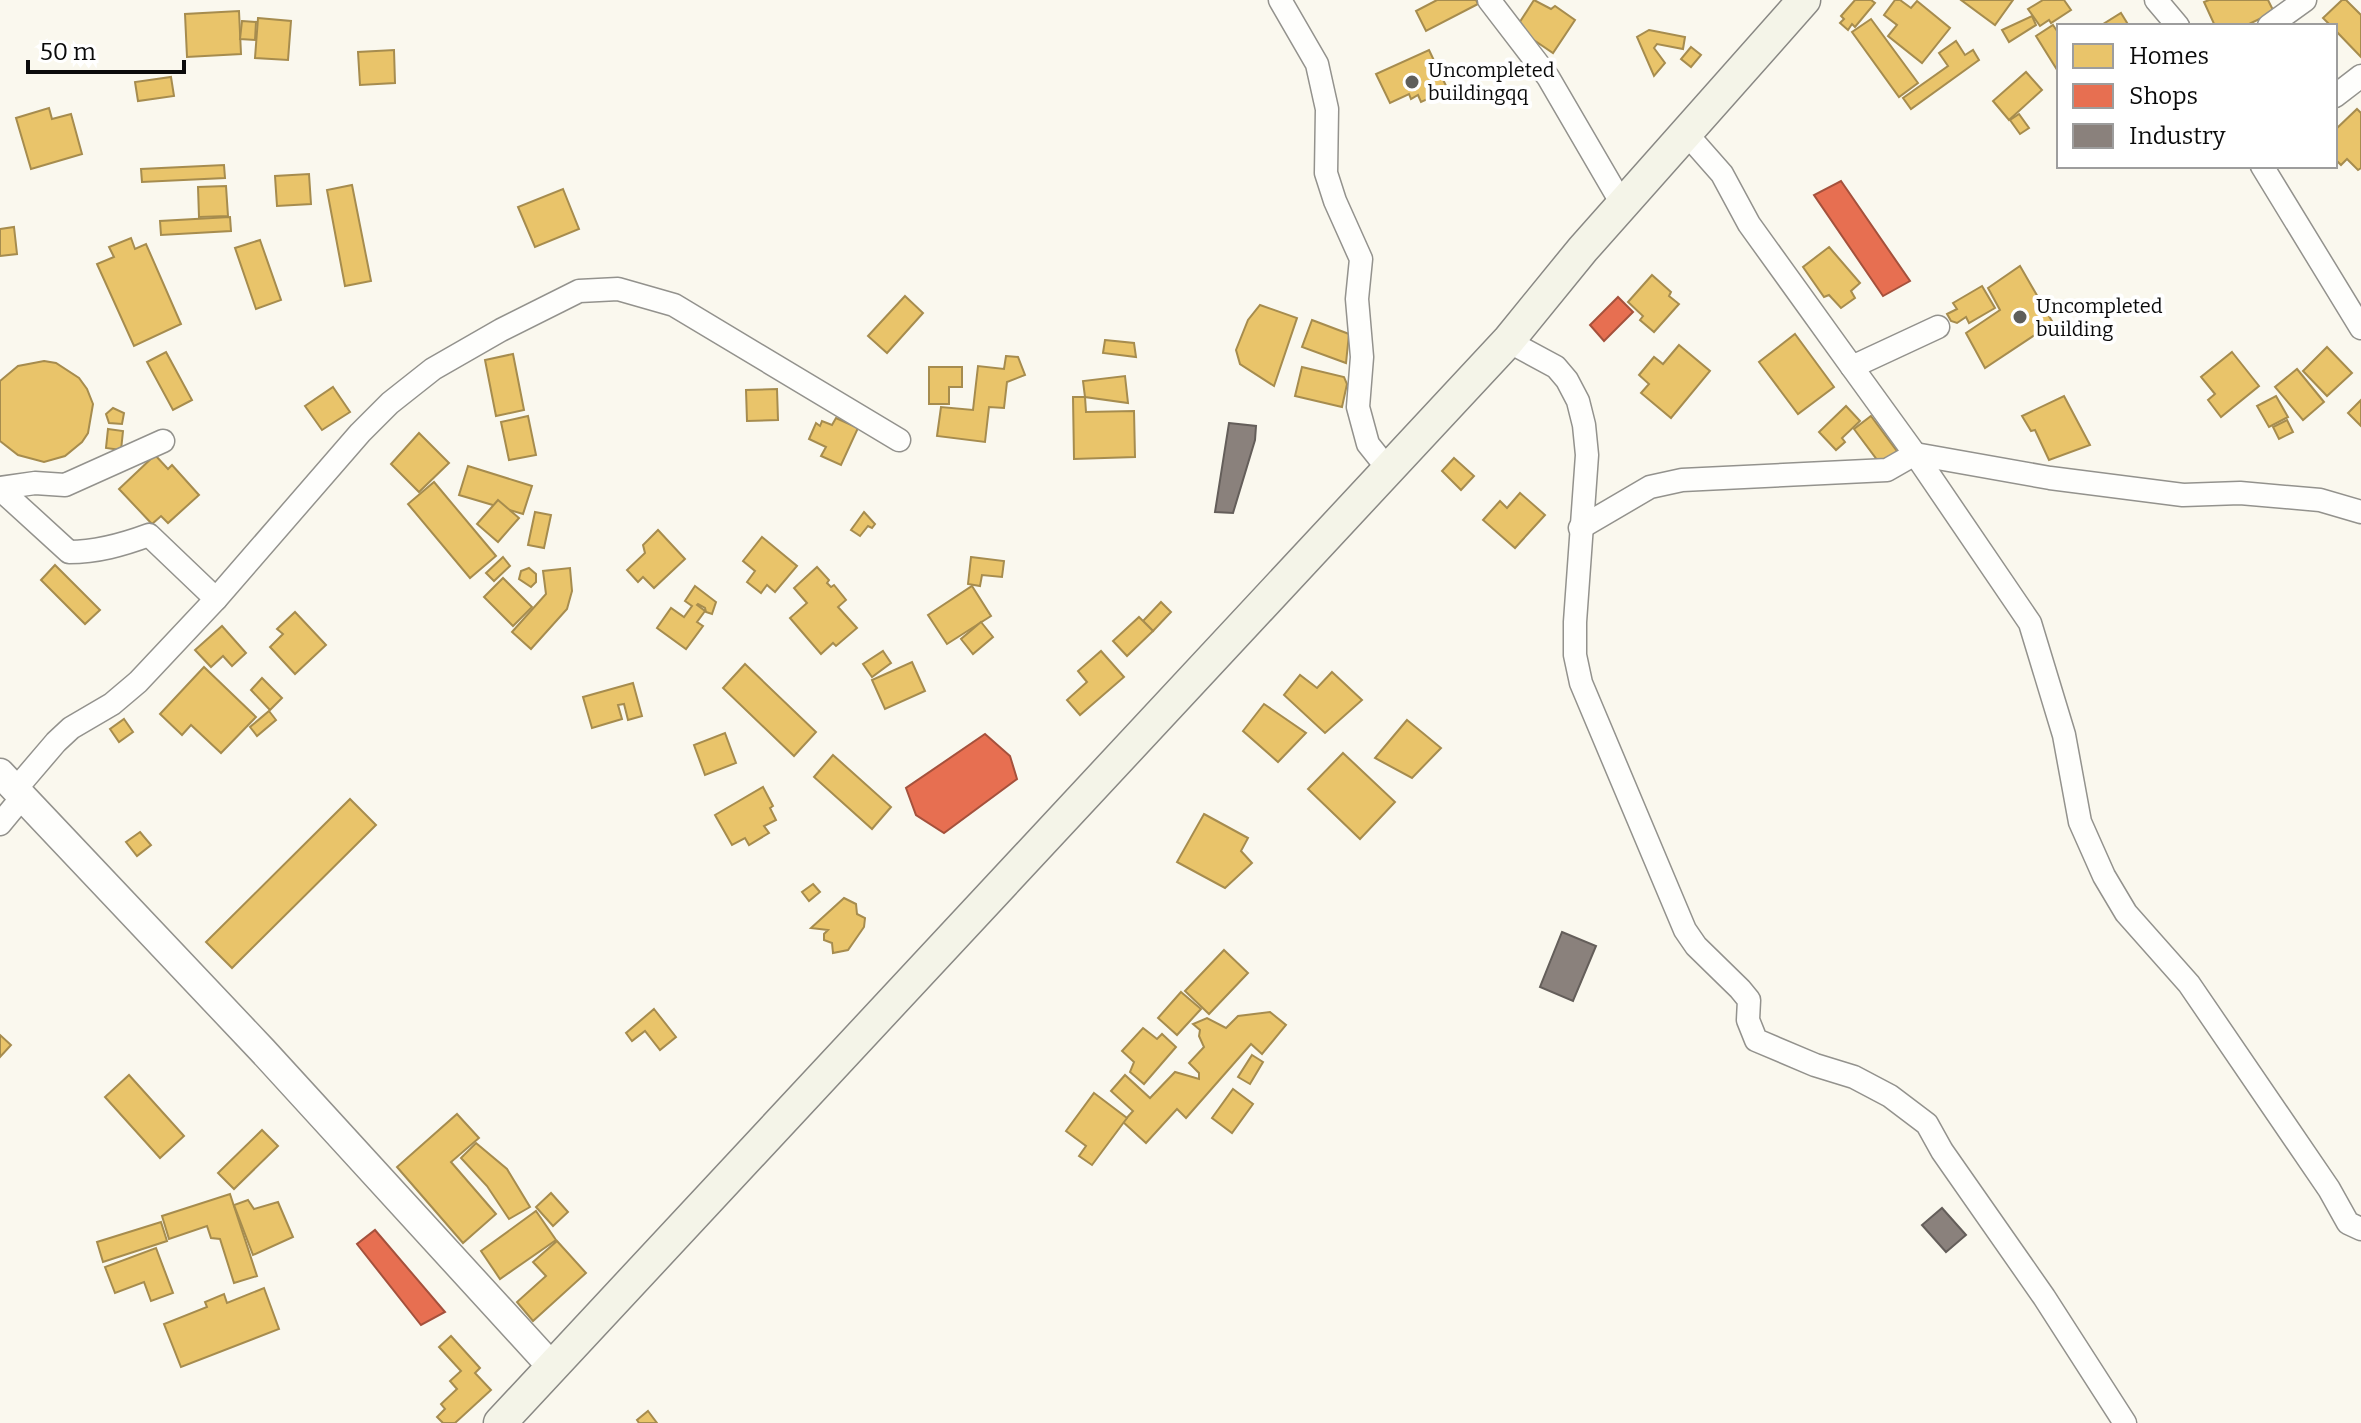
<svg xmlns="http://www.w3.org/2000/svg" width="2361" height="1423" viewBox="0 0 2361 1423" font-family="Bitter,serif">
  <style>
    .homes { fill: #e9c46a; stroke: #a68c4e; stroke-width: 2 }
    .shops { fill: #e76f51; stroke: #a5513c; stroke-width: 2 }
    .industry { fill: #8a817c; stroke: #645e5a; stroke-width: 2 }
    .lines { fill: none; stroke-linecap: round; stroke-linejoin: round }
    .minor-casing { stroke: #93928d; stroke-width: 25 }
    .tertiary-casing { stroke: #93928d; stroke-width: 31 }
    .secondary-casing { stroke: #898884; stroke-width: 35 }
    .minor { stroke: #fefefc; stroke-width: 22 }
    .tertiary { stroke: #fefefc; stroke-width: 28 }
    .secondary { stroke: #f4f4e8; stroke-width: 32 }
    .poi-dot { fill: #5f5e5a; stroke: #fff; stroke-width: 3 }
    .labels { text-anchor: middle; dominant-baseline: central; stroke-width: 8; stroke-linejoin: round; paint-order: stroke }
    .poi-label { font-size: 20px; fill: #0b0b0b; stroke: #fff; text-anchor: start }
  </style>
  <rect width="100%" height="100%" fill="#faf8ee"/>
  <g class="homes">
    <polygon points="1437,0 1476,0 1478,4 1426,31 1416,11"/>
    <polygon points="1534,0 1551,9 1555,6 1575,20 1553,53 1516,28"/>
    <polygon points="1855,0 1871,0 1875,3 1855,27 1852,24 1848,30 1840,23 1844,19 1841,16"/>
    <polygon points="1895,0 1900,0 1911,8 1917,1 1950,28 1922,63 1888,36 1897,25 1884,15"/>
    <polygon points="1961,0 2013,0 1995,25"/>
    <polygon points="2043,0 2064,0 2071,10 2051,23 2049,20 2040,26 2028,9"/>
    <polygon points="2209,0 2268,0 2274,12 2245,26 2215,26 2204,2"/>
    <polygon points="2342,0 2346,0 2361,15 2361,57 2335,30 2335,26 2331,26 2323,18"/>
    <polygon points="239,11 241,54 187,57 185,14"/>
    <polygon points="2121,13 2129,26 2100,26"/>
    <polygon points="2032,16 2036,25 2009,42 2002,30"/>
    <polygon points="258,18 291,21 288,60 255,58"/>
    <polygon points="1871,19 1918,83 1899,97 1852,32"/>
    <polygon points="242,21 256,22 255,40 240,39"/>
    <polygon points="2053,25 2059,34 2059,73 2036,36"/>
    <polygon points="1649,30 1685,37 1683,49 1657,44 1654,48 1665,63 1654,76 1637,37"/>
    <polygon points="1956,41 1965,55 1973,50 1979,60 1911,109 1903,98 1948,66 1939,53"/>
    <polygon points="1691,47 1701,55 1691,67 1681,59"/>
    <polygon points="394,50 395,83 360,85 358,52"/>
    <polygon points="1429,50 1448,90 1421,102 1418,95 1411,99 1409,94 1390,103 1376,74"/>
    <polygon points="2026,72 2042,90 2009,120 1993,101"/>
    <polygon points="171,77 174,96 138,101 135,82"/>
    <polygon points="49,108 52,119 71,114 82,154 31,169 16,118"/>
    <polygon points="2357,109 2361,113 2361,168 2358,170 2347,159 2341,165 2335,159 2335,130"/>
    <polygon points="2019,114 2029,128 2020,134 2010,120"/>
    <polygon points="224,165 225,178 142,182 141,169"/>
    <polygon points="309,174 311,204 277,206 275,176"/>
    <polygon points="352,185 371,281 345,286 327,190"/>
    <polygon points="226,186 228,216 199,217 198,187"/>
    <polygon points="563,189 579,229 535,247 518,207"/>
    <polygon points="230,217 231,231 161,235 160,221"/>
    <polygon points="14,227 17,254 0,256 0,229"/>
    <polygon points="131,238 135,249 146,244 181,324 134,346 97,264 114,257 109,247"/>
    <polygon points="260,240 281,300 256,309 235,248"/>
    <polygon points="1829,247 1860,283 1851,291 1855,298 1841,308 1829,295 1824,297 1803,267"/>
    <polygon points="2020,266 2053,323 1985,368 1966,333 2000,310 1988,288"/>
    <polygon points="1652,275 1671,292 1669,296 1679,304 1654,332 1640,320 1643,316 1628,302"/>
    <polygon points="1982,286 1995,308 1969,323 1966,317 1957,323 1951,321 1947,314 1957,309 1953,303"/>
    <polygon points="905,296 923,313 887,353 868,336"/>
    <polygon points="1260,305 1297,318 1274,386 1240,364 1236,350 1248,320"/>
    <polygon points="1312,320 1349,334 1346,363 1302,347"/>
    <polygon points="1795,334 1834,387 1798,414 1759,362"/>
    <polygon points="1105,340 1134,343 1136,357 1103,353"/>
    <polygon points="1679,345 1710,371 1671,418 1641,393 1649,384 1639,375 1654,357 1663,364"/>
    <polygon points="2327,347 2352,373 2327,396 2303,371"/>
    <polygon points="166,352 192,400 173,410 147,362"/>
    <polygon points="2232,352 2259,386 2221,417 2208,400 2215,394 2201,377"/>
    <polygon points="513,354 524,410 496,416 485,360"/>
    <polygon points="1006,356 1018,357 1025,375 1007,382 1004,408 989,407 985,442 937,436 941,407 973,410 978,366 1004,369"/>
    <polygon points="44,361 56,363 79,378 87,389 93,404 88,433 82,442 65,456 44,462 18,455 0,441 0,381 18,366"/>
    <polygon points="929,367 962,367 962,387 949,387 949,404 929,404"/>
    <polygon points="1302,367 1344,377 1347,384 1342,407 1295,396"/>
    <polygon points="2297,369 2324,402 2303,420 2275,387"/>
    <polygon points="1125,376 1128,403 1085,397 1083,381"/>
    <polygon points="333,387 350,412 322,430 305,406"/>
    <polygon points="777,389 778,420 747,421 746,390"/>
    <polygon points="2064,396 2090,445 2049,460 2035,430 2031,431 2022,416"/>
    <polygon points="2276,396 2288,417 2269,427 2257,406"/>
    <polygon points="1073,397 1085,397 1086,412 1134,411 1135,457 1074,459"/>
    <polygon points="2361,400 2361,426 2348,413"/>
    <polygon points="1846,406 1860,421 1842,438 1845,442 1836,450 1819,432"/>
    <polygon points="113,408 124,413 122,424 109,423 106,414"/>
    <polygon points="528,416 536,455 509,460 501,422"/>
    <polygon points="1871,416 1899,454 1878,461 1854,429"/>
    <polygon points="836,418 858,428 841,465 821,456 826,447 809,439 816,423 820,426 822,421 832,425"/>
    <polygon points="2287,420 2293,432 2279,439 2273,427"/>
    <polygon points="108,429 123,431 121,450 106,448"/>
    <polygon points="419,433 449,463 419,492 391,464"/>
    <polygon points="155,455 168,469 172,465 199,495 168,523 161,516 152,524 119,489"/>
    <polygon points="1454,458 1474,476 1461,490 1442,471"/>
    <polygon points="468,466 532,486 523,514 459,495"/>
    <polygon points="434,482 496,556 470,578 408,504"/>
    <polygon points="1520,493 1545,515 1515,548 1483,520 1500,501 1507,508"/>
    <polygon points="498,500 519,518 498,542 477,524"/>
    <polygon points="535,512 551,515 544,548 528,545"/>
    <polygon points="864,512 875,524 872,528 868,526 860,536 851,530"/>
    <polygon points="658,530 685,559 654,588 643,577 638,582 627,570 645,553 643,545"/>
    <polygon points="762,537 797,566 775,592 767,585 761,593 747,582 755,571 743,561"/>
    <polygon points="503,557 510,566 494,581 486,573"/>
    <polygon points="971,557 1004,561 1002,577 982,575 980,586 968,584"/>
    <polygon points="55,565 100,610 85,624 41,580"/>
    <polygon points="817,567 829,580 827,583 831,587 834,585 846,600 838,607 857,628 836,646 833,643 821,654 790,618 807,603 794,588"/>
    <polygon points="529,568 536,574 536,582 531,587 519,579 521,571"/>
    <polygon points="570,568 572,591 567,609 531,649 512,632 546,594 543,571"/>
    <polygon points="503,578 532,607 513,626 484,597"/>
    <polygon points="695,586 716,602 712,614 706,612 705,608 698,604 697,605 705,611 697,622 703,626 686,649 657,628 671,608 684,617 692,606 685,601"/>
    <polygon points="972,586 991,616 947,644 928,615"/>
    <polygon points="1161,602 1171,612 1153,631 1143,621"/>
    <polygon points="295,612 326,645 295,674 270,647 283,634 277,629"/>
    <polygon points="1139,617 1153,631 1127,656 1113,641"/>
    <polygon points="981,622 993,637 973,654 961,639"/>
    <polygon points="222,626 246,653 232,666 223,656 211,667 195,650"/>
    <polygon points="883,651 891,663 872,677 863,664"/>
    <polygon points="1101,651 1124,677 1080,715 1067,700 1087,682 1078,671"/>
    <polygon points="912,662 925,691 885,709 872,680"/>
    <polygon points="745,664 816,732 794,756 723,688"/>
    <polygon points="204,667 256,717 221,753 191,725 182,735 160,714"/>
    <polygon points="1332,672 1362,700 1325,733 1284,695 1300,675 1317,688"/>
    <polygon points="262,678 282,698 270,710 251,690"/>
    <polygon points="633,683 642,716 628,720 624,704 618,705 622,719 592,728 583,697"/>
    <polygon points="1264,704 1306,733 1278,762 1243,731"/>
    <polygon points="269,711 276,720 257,736 250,727"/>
    <polygon points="124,719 133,732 119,742 110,729"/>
    <polygon points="1407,720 1441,748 1412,778 1375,758"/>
    <polygon points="725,733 736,763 705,775 694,745"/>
    <polygon points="1343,753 1395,802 1360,839 1308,789"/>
    <polygon points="833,755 891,807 872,829 814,777"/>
    <polygon points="763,787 773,806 770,808 776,820 764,826 769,833 749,845 745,838 732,845 715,815"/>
    <polygon points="350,799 376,825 232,968 206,942"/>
    <polygon points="1204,814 1248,838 1241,851 1252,863 1225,888 1177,862"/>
    <polygon points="140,832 151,845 137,856 126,842"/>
    <polygon points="813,884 820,892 809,901 802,892"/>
    <polygon points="844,898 856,904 857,914 865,918 864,927 848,950 833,953 832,943 824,940 824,934 828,930 811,928"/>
    <polygon points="1224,950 1248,973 1209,1014 1185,991"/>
    <polygon points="1181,992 1201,1009 1177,1035 1158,1018"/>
    <polygon points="654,1009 676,1037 660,1050 645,1031 632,1041 626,1033"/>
    <polygon points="1270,1012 1286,1025 1262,1054 1251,1044 1186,1118 1177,1109 1146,1143 1123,1122 1133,1111 1111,1091 1125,1075 1150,1098 1175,1072 1199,1079 1199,1073 1189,1063 1204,1047 1199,1036 1200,1030 1193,1024 1207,1018 1226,1028 1238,1016"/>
    <polygon points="1143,1028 1157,1039 1162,1034 1176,1047 1144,1084 1130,1072 1134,1062 1122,1051"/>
    <polygon points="0,1035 11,1045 0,1057"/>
    <polygon points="1252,1055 1263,1062 1250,1084 1238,1077"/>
    <polygon points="129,1075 184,1136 160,1158 105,1097"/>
    <polygon points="1233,1089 1253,1104 1232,1133 1212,1118"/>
    <polygon points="1094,1093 1127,1118 1092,1165 1079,1156 1086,1146 1066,1131"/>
    <polygon points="457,1114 479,1138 451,1162 496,1214 463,1243 397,1167"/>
    <polygon points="262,1130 278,1146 234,1189 218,1173"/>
    <polygon points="476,1143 507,1169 530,1207 509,1219 487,1186 461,1158"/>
    <polygon points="551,1193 568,1212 553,1226 536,1207"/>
    <polygon points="230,1194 257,1276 234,1283 220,1239 211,1238 207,1226 169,1239 162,1216"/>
    <polygon points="248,1200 254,1209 278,1202 293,1237 253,1255 234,1205"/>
    <polygon points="536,1211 556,1240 500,1279 481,1251"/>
    <polygon points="161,1222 167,1241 103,1262 97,1242"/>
    <polygon points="557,1241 586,1273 533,1321 517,1302 546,1276 533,1262"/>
    <polygon points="156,1248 173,1293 151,1301 144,1282 115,1293 105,1267"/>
    <polygon points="264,1288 279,1329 181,1367 164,1324 207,1307 205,1302 224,1294 227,1303"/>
    <polygon points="451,1336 480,1368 475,1373 491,1390 455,1423 443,1423 437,1417 445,1409 441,1404 457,1389 450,1381 461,1371 439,1347"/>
    <polygon points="648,1411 657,1423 639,1423 637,1420"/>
  </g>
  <g class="shops">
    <polygon points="1841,181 1910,281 1883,296 1814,195"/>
    <polygon points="1618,297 1633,312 1604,341 1590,325"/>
    <polygon points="985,734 1010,756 1017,779 944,833 916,815 906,788"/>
    <polygon points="375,1230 445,1312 421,1325 357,1244"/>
  </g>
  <g class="industry">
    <polygon points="1229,423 1256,426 1255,440 1233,513 1215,512"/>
    <polygon points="1562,932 1596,946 1573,1001 1540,987"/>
    <polygon points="1942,1208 1966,1235 1946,1252 1922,1225"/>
  </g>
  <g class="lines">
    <defs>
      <g id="minor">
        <polyline points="1280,0 1317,64 1327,109 1326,173 1335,201 1361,259 1357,299 1362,357 1358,407 1368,444 1388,469"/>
        <polyline points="1489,0 1548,77 1622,204"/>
        <polyline points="2156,0 2178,26"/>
        <polyline points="2269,26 2305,0"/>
        <polyline points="2335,96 2361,76"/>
        <polyline points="1685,132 1722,174 1749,224 1852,367 1938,327"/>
        <polyline points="2262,166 2361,328"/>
        <polyline points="1508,341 1556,367 1567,380 1578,401 1584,425 1587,455 1575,622 1575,655 1581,683 1685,930 1696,946 1740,989 1749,1000 1748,1020 1756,1040 1815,1065 1854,1077 1890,1096 1927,1124 1942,1151 2044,1297 2125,1423"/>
        <polyline points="1915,454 2030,623 2064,735 2080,822 2104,876 2126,913 2189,984 2329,1189 2348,1223 2361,1229"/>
        <polyline points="1915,454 2050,478 2183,495 2240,493 2320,500 2361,512"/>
        <polyline points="0,488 35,483 65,485 163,441"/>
        <path d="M0,489L69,552C97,552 122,545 149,535L216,599"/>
        <polyline points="1580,528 1650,487 1682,480 1887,470 1915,454 1852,367"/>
        <polyline points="15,790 56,742 71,728 112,704 138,682 216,599 360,433 390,403 433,369 501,330 579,291 618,289 674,305 899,440"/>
        <polyline points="0,824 19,801 27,803"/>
      </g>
      <polyline id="tertiary" points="0,773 263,1051 553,1368"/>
      <polyline id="secondary" points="500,1423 1508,341 1583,249 1804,0"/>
    </defs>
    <use href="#minor" class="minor-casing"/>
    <use href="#tertiary" class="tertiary-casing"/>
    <use href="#secondary" class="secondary-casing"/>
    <use href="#minor" class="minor"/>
    <use href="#tertiary" class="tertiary"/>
    <use href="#secondary" class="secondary"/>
  </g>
  <g class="poi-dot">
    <circle cx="1412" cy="82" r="8"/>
    <circle cx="2020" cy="317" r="8"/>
  </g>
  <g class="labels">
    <g class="poi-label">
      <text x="1428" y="70">Uncompleted<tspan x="1428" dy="23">buildingqq</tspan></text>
      <text x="2036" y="306">Uncompleted<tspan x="2036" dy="23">building</tspan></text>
    </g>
  </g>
  <rect x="2057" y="24" width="280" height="144" fill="#ffffff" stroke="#9d9d9d" stroke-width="2"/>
  <rect x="2073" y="44" width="40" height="24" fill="#e9c46a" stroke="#9d9d9d" stroke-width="2"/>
  <text x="2129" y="64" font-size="24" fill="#0b0b0b">Homes</text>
  <rect x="2073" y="84" width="40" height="24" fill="#e76f51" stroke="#9d9d9d" stroke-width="2"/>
  <text x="2129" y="104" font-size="24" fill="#0b0b0b">Shops</text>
  <rect x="2073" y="124" width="40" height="24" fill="#8a817c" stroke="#9d9d9d" stroke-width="2"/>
  <text x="2129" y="144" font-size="24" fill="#0b0b0b">Industry</text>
  <path d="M28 60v12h156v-12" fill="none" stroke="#0b0b0b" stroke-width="4"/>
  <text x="40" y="60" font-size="24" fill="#0b0b0b" stroke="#ffffff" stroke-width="6" paint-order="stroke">50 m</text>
</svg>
